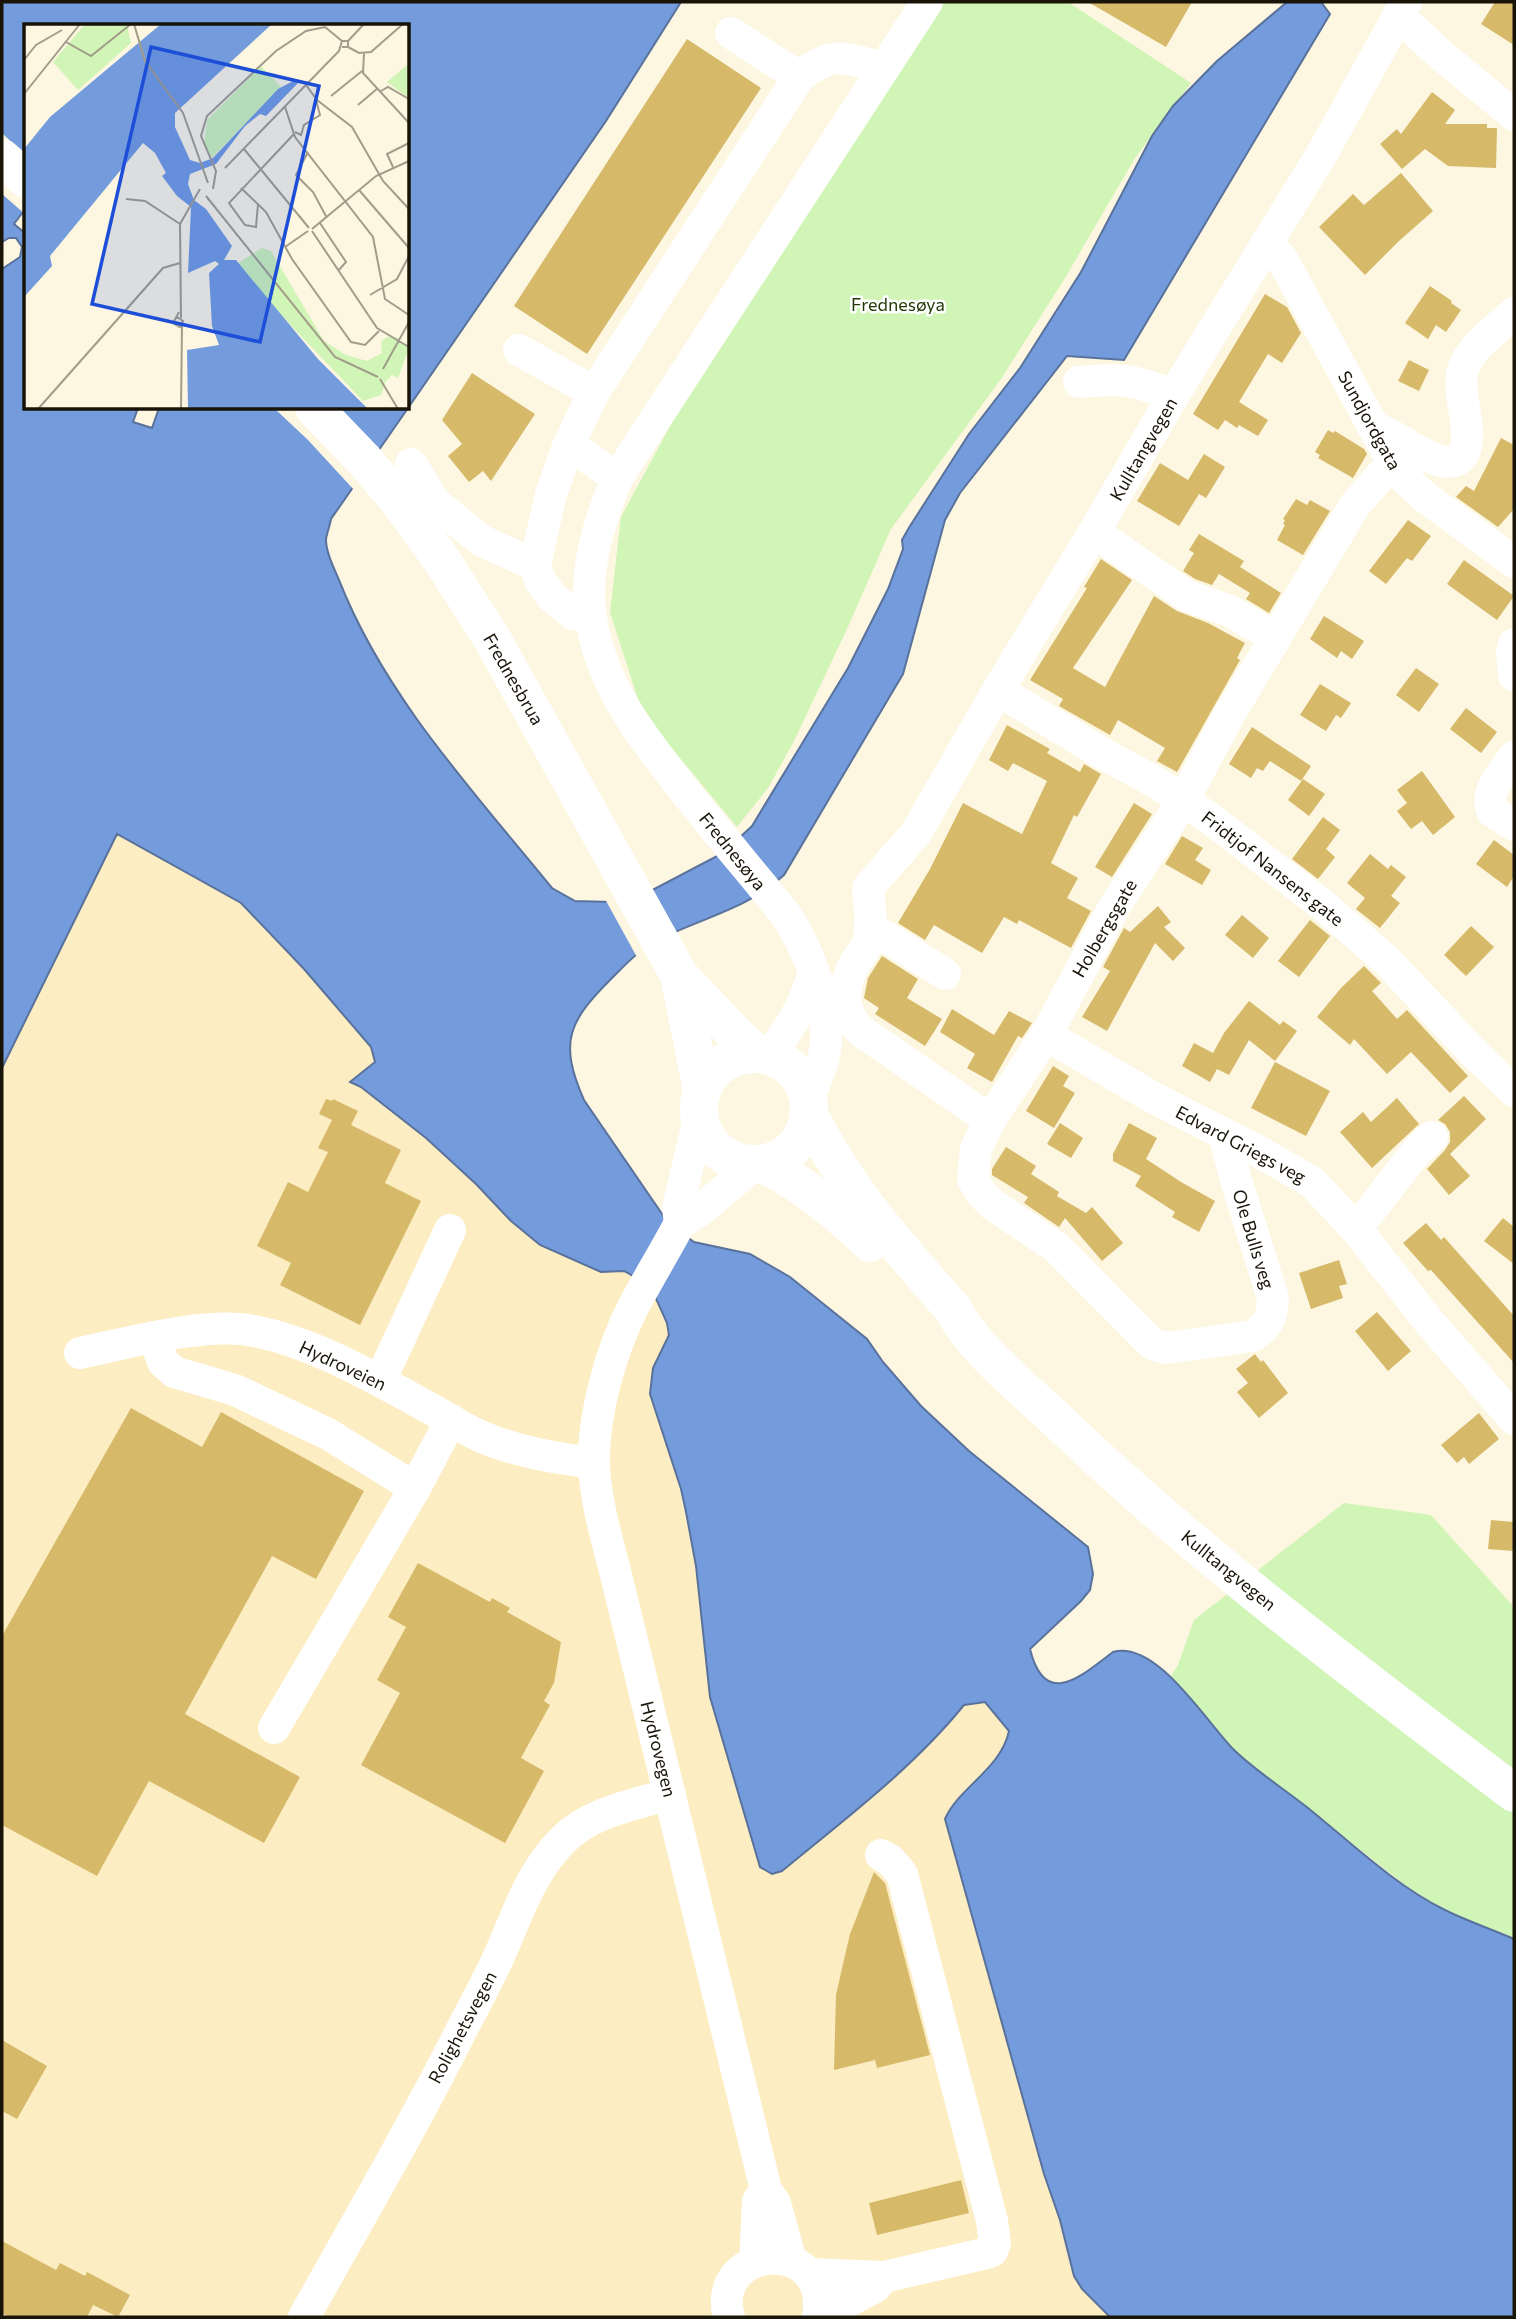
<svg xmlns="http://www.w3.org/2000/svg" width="1516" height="2319" viewBox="0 0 1516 2319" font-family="Commissioner,sans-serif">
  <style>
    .built { fill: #fdedc2 }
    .green { fill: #d0f5b6 }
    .water { fill: #749bdc; stroke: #59729c; stroke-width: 2 }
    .pier { fill: #fdf6e0 }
    .building { fill: #d6ba6a }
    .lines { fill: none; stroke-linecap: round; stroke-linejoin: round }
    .minor { stroke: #fff; stroke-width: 32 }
    .highway { stroke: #fff; stroke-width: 38 }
    .labels { text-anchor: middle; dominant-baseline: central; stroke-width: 5; stroke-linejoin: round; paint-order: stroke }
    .park-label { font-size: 18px; fill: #1f3804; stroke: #fff }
    .street-label { font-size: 18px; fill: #191408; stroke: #fff }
    .inset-road { fill: none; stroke: #a29c8a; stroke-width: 2 }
    .view { fill: #1d4ed8; fill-opacity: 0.15; stroke: #1d4ed8; stroke-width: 3.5 }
    .inset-edge { fill: none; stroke: #191408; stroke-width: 3.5 }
  </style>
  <rect width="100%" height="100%" fill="#fdf6e0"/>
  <polygon class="built" points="117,834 241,903 304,969 371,1047 375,1061 350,1083 360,1087 426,1138 476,1184 511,1221 540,1245 601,1272 624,1271 642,1281 654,1294 667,1323 669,1335 653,1368 696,1566 782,1871 860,1807 941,1733 964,1704 985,1701 1009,1731 1007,1740 994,1761 947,1814 1044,2174 1060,2220 1110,2317 2,2317 2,1068"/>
  <g class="green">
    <polygon points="942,2 1068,2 1191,83 1135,158 1065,278 1001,379 891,529 847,629 793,743 768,788 737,827 642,712 610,612 621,517 676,415"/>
    <polygon points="1344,1503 1431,1515 1514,1607 1514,1939 1444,1910 1405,1885 1234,1750 1188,1695 1170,1678 1178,1665 1194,1620"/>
  </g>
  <path class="water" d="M2,2H681L606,121L408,408V26H26V208L14,224L26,234V408H138L133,422L152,428L159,408H408L331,519C330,525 327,533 326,539C326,553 334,568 339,580C385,697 474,792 552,888L575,901L612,902L643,895L723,853L752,826L848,668L888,589L903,549L902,540L910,526L969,434L1020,368L1081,272L1152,136L1173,106L1217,61L1287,2H1321L1330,14L1124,360L1067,356L960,493L945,520L903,674L784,875C747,910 697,919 652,943C638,951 624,966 612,978C569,1021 558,1041 584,1100L669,1224L694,1242L750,1254L790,1277L867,1339L883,1362L921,1406L969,1451L1088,1547L1093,1574L1090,1590L1081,1601L1030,1649C1045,1710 1081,1676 1113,1652C1156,1640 1205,1720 1232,1748C1254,1770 1283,1788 1308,1808C1350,1842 1396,1886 1445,1910C1467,1921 1491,1929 1514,1939V2317H1110L1082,2289L1074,2276L1060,2220L1044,2174L945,1819C958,1788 1001,1769 1009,1731L985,1702L964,1705C913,1768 845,1819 782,1871L772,1874L760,1867L710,1697L696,1566L686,1512L681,1489L650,1394L653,1368L669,1335L667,1323L654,1294L642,1281L624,1271L601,1272L540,1245L511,1221L476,1184L426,1138L361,1087L350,1082L375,1062L371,1047L304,969L241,903L117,834L2,1068V269L20,257L22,247L16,238H9L2,242Z"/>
  <g class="pier">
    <polygon points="2,133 26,156 26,215 2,194"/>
    <polygon points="274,408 338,408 381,453 355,491 308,440"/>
    <polygon points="641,892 653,947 638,959 605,899"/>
  </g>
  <g class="building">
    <polygon points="1088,2 1192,2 1166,47"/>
    <polygon points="1495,2 1514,2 1514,45 1481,24"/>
    <polygon points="687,39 761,88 587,354 514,306"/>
    <polygon points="1432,92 1455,110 1445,124 1487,124 1487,128 1497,128 1496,168 1448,166 1425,149 1402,169 1380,144 1397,129 1401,134"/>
    <polygon points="1401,173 1433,211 1399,241 1365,275 1319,227 1353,194 1364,205"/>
    <polygon points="1430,286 1452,301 1451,303 1461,310 1446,332 1436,325 1428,339 1405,323"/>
    <polygon points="1265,294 1287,307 1301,333 1282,363 1268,354 1239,402 1268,420 1258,436 1239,425 1237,428 1225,420 1218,430 1193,414"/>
    <polygon points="1409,360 1429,370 1419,391 1398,381"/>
    <polygon points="472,373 535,414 491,481 483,471 469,482 448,456 462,444 442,420"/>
    <polygon points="1328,430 1333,433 1335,431 1364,449 1367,454 1353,478 1318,458 1320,455 1315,452"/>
    <polygon points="1501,438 1514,445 1514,509 1498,527 1456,497 1466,486 1474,491"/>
    <polygon points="1204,454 1225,467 1206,498 1199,494 1179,526 1137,501 1160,463 1188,480"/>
    <polygon points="1296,499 1307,505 1310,500 1330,511 1303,555 1277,540 1285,525 1283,524 1285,520 1283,519"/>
    <polygon points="1408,520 1431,536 1412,561 1407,558 1386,584 1369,571"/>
    <polygon points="1199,534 1244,561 1240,567 1281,593 1269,613 1246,599 1250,593 1219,574 1212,585 1195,579 1183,571 1194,553 1189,550"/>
    <polygon points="1101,559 1132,580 1073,668 1105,687 1154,596 1177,611 1208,623 1245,643 1237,658 1240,660 1177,772 1157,761 1165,748 1118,720 1110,735 1059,706 1063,699 1030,680 1087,588 1084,587"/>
    <polygon points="1464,560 1514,596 1497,620 1447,584"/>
    <polygon points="1324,616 1364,641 1352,659 1341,651 1337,658 1310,639"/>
    <polygon points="1416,668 1439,684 1419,712 1396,695"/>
    <polygon points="1320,684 1351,703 1341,718 1336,715 1326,731 1300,715"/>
    <polygon points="1466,708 1497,732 1481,753 1450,729"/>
    <polygon points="1007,725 1050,749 1047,753 1080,772 1084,764 1101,774 1077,817 1074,815 1051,863 1078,878 1067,898 1091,911 1071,948 1019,920 1017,924 1004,917 982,953 934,925 925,940 898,923 930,869 963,803 1022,834 1047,781 1013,763 1008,771 989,760"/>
    <polygon points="1252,727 1311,766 1301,781 1270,761 1263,771 1257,768 1251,778 1229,764"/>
    <polygon points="1422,771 1455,817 1433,835 1422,821 1411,829 1397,811 1407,803 1397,790"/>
    <polygon points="1303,779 1325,794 1309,816 1288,800"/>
    <polygon points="1134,803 1152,814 1112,877 1095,867"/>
    <polygon points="1323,817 1340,830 1326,849 1335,857 1318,879 1292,859"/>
    <polygon points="1182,836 1203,848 1195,860 1211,870 1202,885 1165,864"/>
    <polygon points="1494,840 1514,855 1514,876 1507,887 1476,864"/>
    <polygon points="1370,854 1388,869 1391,865 1406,877 1391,896 1400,903 1380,928 1356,909 1365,898 1347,883"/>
    <polygon points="1158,906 1171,922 1164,927 1185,948 1173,961 1155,943 1107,1031 1082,1017 1110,971 1103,967 1124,928 1130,932"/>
    <polygon points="1242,915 1269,938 1253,958 1225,935"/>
    <polygon points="1310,920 1330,936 1299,977 1278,961"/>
    <polygon points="1471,926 1494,947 1466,976 1444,955"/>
    <polygon points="882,956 918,979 907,998 942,1019 925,1046 875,1014 879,1008 864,998 868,978"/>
    <polygon points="1364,966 1381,983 1372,991 1397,1019 1407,1010 1468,1076 1450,1093 1411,1052 1387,1074 1354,1039 1350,1045 1317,1017 1341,988"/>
    <polygon points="1249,1001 1280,1025 1283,1021 1297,1031 1275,1061 1249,1040 1229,1075 1217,1069 1210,1082 1182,1066 1194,1043 1213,1053 1224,1033"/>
    <polygon points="952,1009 994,1035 1009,1011 1032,1023 1022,1038 1018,1036 992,1082 967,1068 975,1054 940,1032"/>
    <polygon points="1275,1062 1330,1091 1306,1136 1251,1108"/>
    <polygon points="1053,1066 1069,1076 1063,1086 1075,1093 1054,1128 1026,1111"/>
    <polygon points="1464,1096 1486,1119 1450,1154 1470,1176 1449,1195 1427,1169 1445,1150 1450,1142 1450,1132 1445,1124 1438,1120"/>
    <polygon points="1397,1098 1419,1124 1372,1168 1340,1132 1363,1112 1371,1122"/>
    <polygon points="326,1099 332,1101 333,1099 358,1111 351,1125 401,1150 385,1183 421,1201 360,1325 280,1285 291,1263 257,1246 288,1182 308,1192 328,1152 318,1148 332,1120 319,1114"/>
    <polygon points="1060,1123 1083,1138 1071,1158 1047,1144"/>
    <polygon points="1129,1123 1157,1138 1146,1159 1181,1182 1215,1201 1199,1232 1172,1217 1175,1212 1135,1186 1141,1176 1113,1161 1113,1154"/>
    <polygon points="1006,1147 1036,1166 1031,1174 1059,1192 1057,1196 1086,1213 1092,1207 1123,1243 1102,1261 1065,1218 1059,1227 1024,1203 1028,1197 992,1175 992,1169"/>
    <polygon points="1503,1218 1514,1227 1514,1264 1484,1241"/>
    <polygon points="1426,1223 1441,1240 1444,1237 1514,1316 1514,1363 1431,1270 1428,1271 1403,1243"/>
    <polygon points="1339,1260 1347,1284 1339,1286 1343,1298 1311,1309 1299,1273"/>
    <polygon points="1377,1312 1411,1351 1388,1371 1355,1331"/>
    <polygon points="1255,1354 1261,1362 1263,1360 1288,1393 1259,1418 1237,1392 1248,1383 1236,1369"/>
    <polygon points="131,1408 202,1447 221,1412 364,1491 316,1579 272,1556 185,1714 300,1777 264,1843 149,1781 97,1876 2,1825 2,1636"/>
    <polygon points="1479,1413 1499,1439 1469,1464 1464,1457 1457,1463 1441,1445"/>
    <polygon points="1491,1520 1514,1522 1513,1551 1488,1549"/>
    <polygon points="418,1563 490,1602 492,1598 510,1608 507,1612 561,1642 554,1683 544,1701 550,1705 521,1758 544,1771 505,1843 361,1765 400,1693 377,1680 406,1627 388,1617"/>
    <polygon points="874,1872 885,1883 930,2055 877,2068 875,2060 834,2070 836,1995 843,1964 850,1934"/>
    <polygon points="2,2040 47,2066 17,2119 2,2111"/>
    <polygon points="961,2180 969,2213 877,2235 869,2203"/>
    <polygon points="2,2241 56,2270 60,2263 85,2276 87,2272 130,2295 118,2317 93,2305 87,2317 9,2317 2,2313"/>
  </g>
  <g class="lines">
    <g class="minor">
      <polyline points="1398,15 1441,55 1514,115"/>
      <polyline points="731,33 799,77"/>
      <polyline points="1266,243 1282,259 1398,472 1425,497 1514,562"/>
      <polyline points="519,350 594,392"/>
      <path d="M1079,382C1120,378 1135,379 1173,396"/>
      <path d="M1372,426C1382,431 1392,435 1401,441C1423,455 1468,484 1467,433C1467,414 1459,393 1462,374C1467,349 1497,329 1514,313"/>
      <polyline points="569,444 617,478"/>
      <polyline points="411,464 435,503 482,541 535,565"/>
      <polyline points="1094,532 1187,596 1230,611 1276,638"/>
      <path d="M590,617L573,614L552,597L540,580L535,565L551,494L569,444L594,392L799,77C833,49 844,58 883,68"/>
      <polyline points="1514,644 1512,652 1514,675"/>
      <polyline points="998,690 1098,751 1157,783 1208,817 1324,906 1387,961 1474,1053 1514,1091"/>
      <path d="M1514,757C1503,773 1485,790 1492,811L1514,825"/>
      <polyline points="870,927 945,974"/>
      <polyline points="1046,1035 1154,1098 1254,1149 1312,1182 1356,1229 1431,1324 1514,1419"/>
      <path d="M768,1055C791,1030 803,1006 814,974"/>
      <path d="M809,1097C815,1082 823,1067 825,1050C831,1007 809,950 786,915C752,873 717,832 684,790C643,738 601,686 591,618C583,571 600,520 617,478L927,2"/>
      <path d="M990,1120L861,1031C840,1010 842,986 856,961C860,955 866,949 868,942C874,927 869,904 868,888L916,833L998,690L1094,532L1173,396L1323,152L1406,2"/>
      <path d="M1224,1134L1236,1180L1273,1298C1273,1316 1268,1326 1253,1336L1167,1348L1152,1344L1057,1248L993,1205L981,1193L973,1179L976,1149L990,1120L1046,1035L1113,909L1183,801L1229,715L1355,505L1392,463"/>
      <path d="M680,1223C665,1251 648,1279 633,1307C611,1351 593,1414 594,1463C595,1502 608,1542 617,1579L766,2190L775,2203L791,2261"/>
      <polyline points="680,1223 678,1208 699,1118"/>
      <polyline points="680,1223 702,1209 754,1165"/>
      <polyline points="1356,1229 1417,1151 1432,1137"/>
      <polyline points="154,1337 163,1362 174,1372 235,1390 328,1434 415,1488"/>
      <path d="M80,1353C128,1343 207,1321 254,1331C318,1344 376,1379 433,1410C449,1419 464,1429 480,1436C516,1452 555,1458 594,1463"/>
      <polyline points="380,1381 450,1230"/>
      <polyline points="274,1728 415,1488 451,1420"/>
      <polyline points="755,2262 758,2201 766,2190"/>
      <polyline points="809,2274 884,2277 987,2253 992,2251 995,2243 992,2221 902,1874 890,1860 881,1855"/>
      <path d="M304,2317C357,2222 413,2127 462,2029C475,2004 489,1979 500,1954C518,1913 531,1871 564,1839C591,1812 634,1805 670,1794"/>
      <path d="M729,2317C709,2245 832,2234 818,2317"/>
      <polyline points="818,2317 875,2287 884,2277"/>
    </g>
    <g class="highway">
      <polyline points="2,158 26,179"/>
      <polyline points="314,408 365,461 398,500 441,559 491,637 679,975 736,1035 757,1054"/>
      <polyline points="679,975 702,1090"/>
      <circle cx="754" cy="1109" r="55"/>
      <path d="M810,1116C846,1189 899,1248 953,1309C974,1350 1024,1389 1058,1421C1200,1557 1358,1674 1514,1793"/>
      <path d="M764,1164C805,1185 837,1212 870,1243"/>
    </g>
  </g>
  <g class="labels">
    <g class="park-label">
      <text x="898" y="304">Frednesøya</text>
    </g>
    <g class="street-label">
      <text transform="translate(1370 420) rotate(61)">Sundjordgata</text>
      <text transform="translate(1143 449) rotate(-60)">Kulltangvegen</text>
      <text transform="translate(514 679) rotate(60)">Frednesbrua</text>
      <text transform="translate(733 851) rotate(51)">Frednesøya</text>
      <text transform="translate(1273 868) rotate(38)">Fridtjof Nansens gate</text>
      <text transform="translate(1104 928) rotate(-60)">Holbergsgate</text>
      <text transform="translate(1241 1144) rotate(28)">Edvard Griegs veg</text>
      <text transform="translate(1254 1239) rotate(73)">Ole Bulls veg</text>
      <text transform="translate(343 1365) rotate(25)">Hydroveien</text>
      <text transform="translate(1229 1570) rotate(39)">Kulltangvegen</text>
      <text transform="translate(659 1749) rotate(76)">Hydrovegen</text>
      <text transform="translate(462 2027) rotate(-62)">Rolighetsvegen</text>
    </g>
  </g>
  <g transform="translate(24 24)">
    <rect width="385" height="385" fill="#fdf6e0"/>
    <path d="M61,0H103L107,19L54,66L29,38ZM385,39V74L363,58ZM237,42L257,63L188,134L180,119L183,96ZM238,224L247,227L300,317L322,331L343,337L358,329L357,318L363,313H372L385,324L374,354L368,351L362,357L357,371L339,377L235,268L214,239Z" fill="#d0f5b6"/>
    <path d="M137,0H248L151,89V103L166,136L176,139L189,134L254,65L271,56L274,59L242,92L236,90L221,102L192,140L166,150L164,160L170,176L182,185L208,222L200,236H212L294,335L344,385H164L163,326L195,321L188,302L185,249L195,240L191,237L164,249L167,183L153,172L138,152L142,149L131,129L119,119L26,232L28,242L0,273V125L26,93Z" fill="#749bdc"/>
    <path class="inset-road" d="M110,0L121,37L159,89L184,159M324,17L340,0M42,18L67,32L107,0M324,23L335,29L347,28L379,0M340,29L339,49L385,99M0,36L12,21L38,6M282,61L293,76L328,103L359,157L385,185M357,67L364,63L385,75M0,70L56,0M307,72L338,47M334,81L354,64M261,83L271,113L349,213L361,275L385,291M271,108L277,111L280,101L296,91L292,76M220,125L285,204M284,128L272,151L289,168L303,194M369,143L363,130L385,119M201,144L315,27L318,17H324V23H318M217,164L242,188L268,235L327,318L341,321L355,307M189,165L192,147L177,112L183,92L252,27L282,7L301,3L318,17M335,166L385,224M182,172L311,333L354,353M102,175L121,177L156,200M234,180L232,203L221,201L205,179L270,110M296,199L322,238L314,247M288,205L352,152L385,137M288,207L353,304L385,323M261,223L284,207M346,271L373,255L385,232M153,293L159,297L156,303L149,299L155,288M157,294L156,200L176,165M359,345L385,298M356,355L374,385M14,385L139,244L156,239M157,385L158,302"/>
    <path class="view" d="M127,23L295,62L236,318L68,280Z"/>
    <rect width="385" height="385" class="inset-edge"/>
  </g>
  <rect width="1516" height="2319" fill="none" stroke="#191408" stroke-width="7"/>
</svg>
